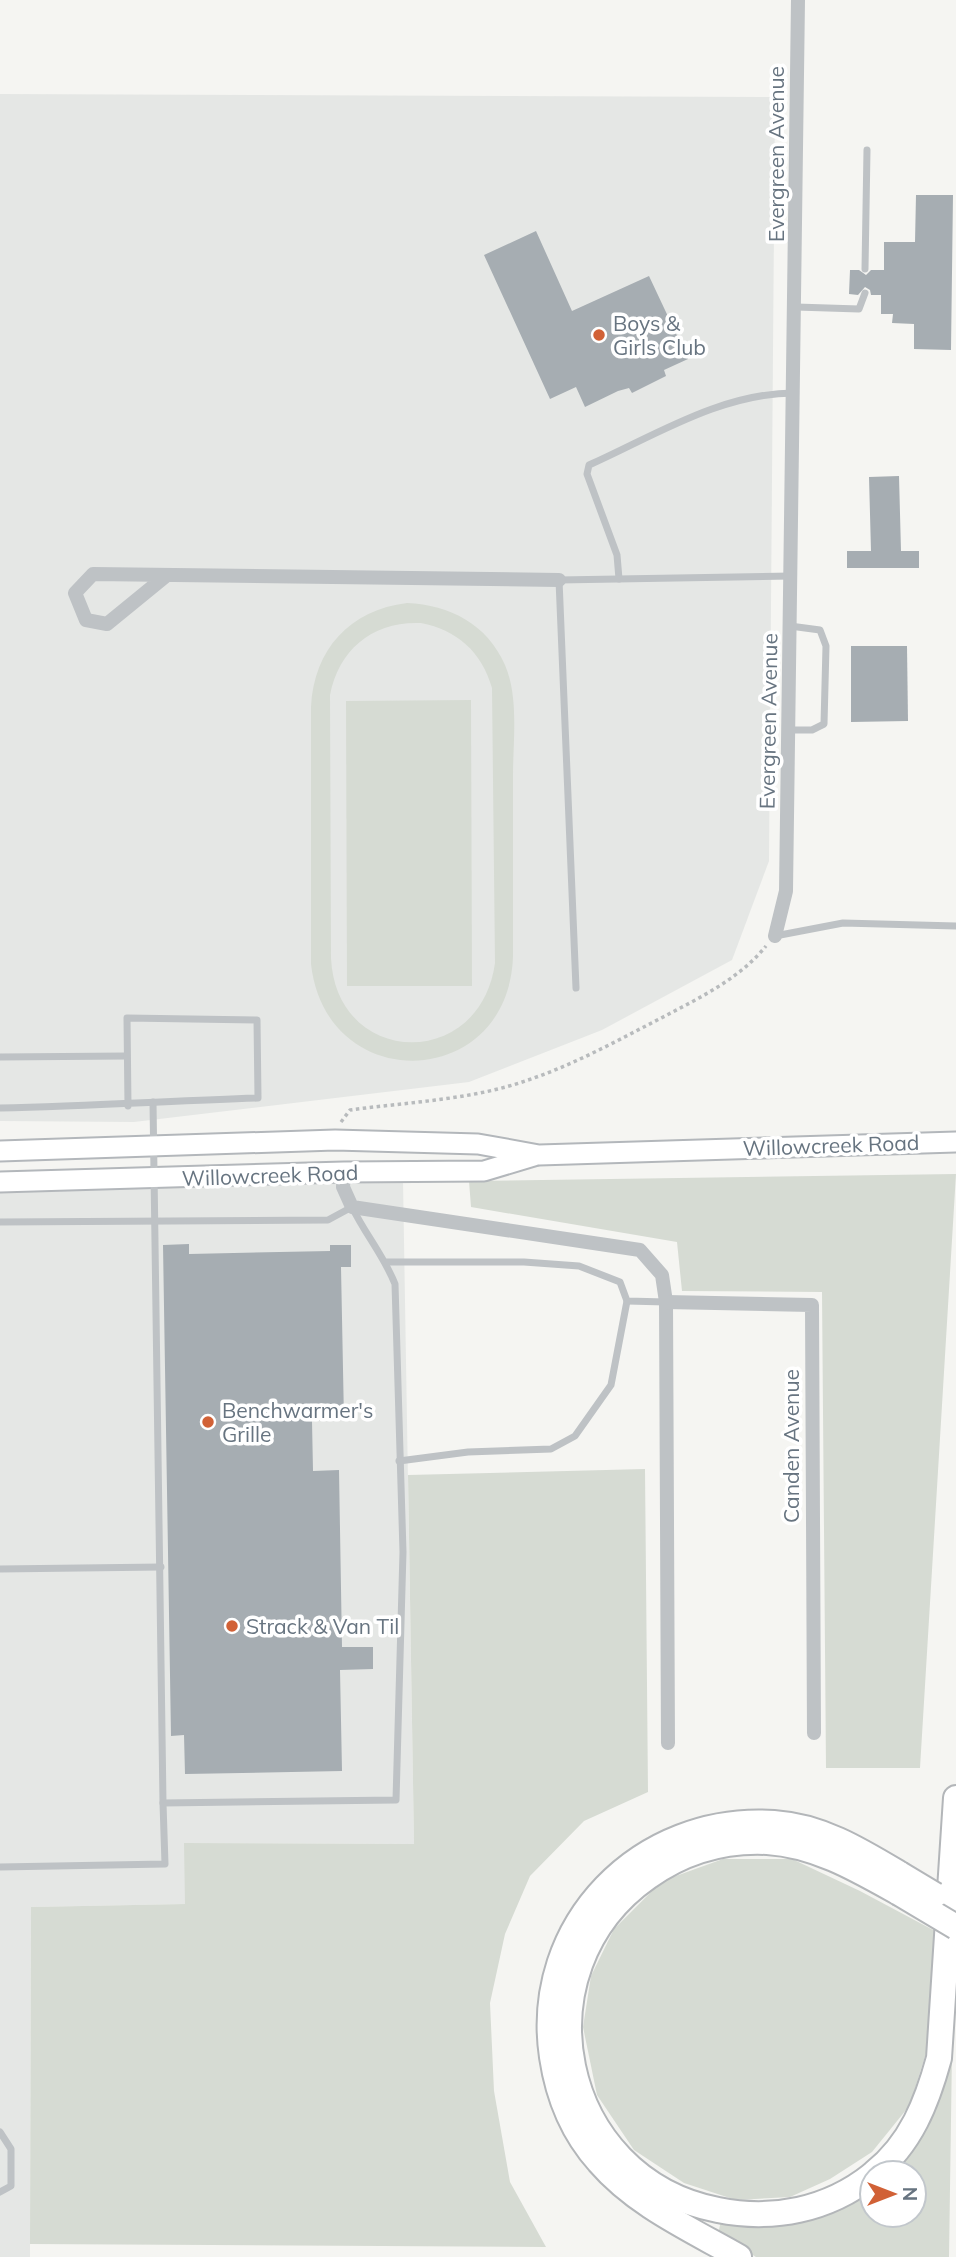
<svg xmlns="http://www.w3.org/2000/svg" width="956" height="2257" viewBox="0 0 956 2257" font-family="Mulish,sans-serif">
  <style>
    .built { fill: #e5e7e5 }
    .green { fill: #d6dbd3; fill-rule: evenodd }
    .building { fill: #a6adb2 }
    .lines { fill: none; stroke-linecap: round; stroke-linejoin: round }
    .secondary-casing { stroke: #b3b7bb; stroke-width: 23 }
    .motorway-casing { stroke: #b3b6b9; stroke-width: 28 }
    .path { stroke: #b8bbbd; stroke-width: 3.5; stroke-dasharray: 3.5 3.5; stroke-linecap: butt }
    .service { stroke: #bec2c5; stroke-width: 7 }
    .minor { stroke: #bec2c5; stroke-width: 14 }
    .secondary { stroke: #fff; stroke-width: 19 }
    .motorway { stroke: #fff; stroke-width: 24 }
    .motorway-bridge-casing { stroke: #b3b6b9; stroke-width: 28; stroke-linecap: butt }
    .motorway-bridge { stroke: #fff; stroke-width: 24 }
    .poi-dot { fill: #d16136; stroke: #fff; stroke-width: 2.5 }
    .labels { text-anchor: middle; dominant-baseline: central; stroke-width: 7; stroke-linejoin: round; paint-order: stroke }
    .street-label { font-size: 21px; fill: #677480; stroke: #fff }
    .poi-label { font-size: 21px; fill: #677480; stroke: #fff; text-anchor: start }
  </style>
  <rect width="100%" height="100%" fill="#f5f5f2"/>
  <g class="built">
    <polygon points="0,94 775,97 769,861 732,960 602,1030 469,1082 134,1122 0,1121"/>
    <polygon points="403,1180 414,1844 185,1843 185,1904 31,1907 30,2257 0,2257 0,1193"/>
  </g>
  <g class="green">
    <path d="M407,603C450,605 487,624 505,665C519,698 513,740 513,776C513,836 513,897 513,957C508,1091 326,1097 311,964V707C314,649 350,610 407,603ZM421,623C457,630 482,652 492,688L495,963C480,1072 336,1067 331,958L330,695C339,649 373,621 421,623Z"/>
    <polygon points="471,700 472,986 347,986 346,701"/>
    <polygon points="956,1174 920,1768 826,1768 822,1292 682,1291 677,1242 471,1207 469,1181"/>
    <polygon points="645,1469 648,1792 584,1821 530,1876 505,1934 490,2003 494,2091 510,2182 546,2247 30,2244 31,1907 185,1904 184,1843 414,1844 408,1475"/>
    <polygon points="723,1859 792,1859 860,1891 935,1931 926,2053 910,2105 872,2152 830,2179 790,2197 736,2200 684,2183 634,2150 597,2095 583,2027 591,1976 614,1929 662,1881"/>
    <polygon points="952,2051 949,2257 756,2257 718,2234 721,2221 872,2187 872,2215 914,2215 914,2173 889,2173"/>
  </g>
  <g class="building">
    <polygon points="916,195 953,195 951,350 914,349 914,324 892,323 893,314 881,314 881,295 871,295 870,290 865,287 858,295 849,294 850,270 859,270 866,275 871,270 884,270 884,242 915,242"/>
    <polygon points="536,231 572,311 649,276 688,359 664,370 666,376 632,393 629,388 618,391 585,407 576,387 550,399 484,255"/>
    <polygon points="899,476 901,551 919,551 919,568 847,568 847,551 871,551 869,477"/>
    <polygon points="851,646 907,646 908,721 851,722"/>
    <polygon points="189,1244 189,1254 330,1251 330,1245 351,1245 351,1267 341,1267 344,1420 312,1421 313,1471 339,1470 342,1647 373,1647 373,1669 340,1670 342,1771 185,1774 184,1735 171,1736 163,1245"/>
  </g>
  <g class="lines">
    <defs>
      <g id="secondary">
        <polyline points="0,1151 335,1140 478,1144 539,1155 956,1142"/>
        <polyline points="0,1182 344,1172 484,1171 534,1156"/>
      </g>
      <g id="motorway">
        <path d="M874,2173C911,2144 927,2102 939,2058L956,1798"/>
        <path d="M872,2175C828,2210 773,2221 718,2210C558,2179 515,1970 648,1877C683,1852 724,1840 767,1842C816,1845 858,1870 899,1893"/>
        <path d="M739,2257C690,2229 636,2205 599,2162C572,2132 558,2097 552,2057C532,1924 641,1814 774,1823C821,1826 860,1850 900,1874"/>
      </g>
    </defs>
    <use href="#secondary" class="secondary-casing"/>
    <use href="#motorway" class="motorway-casing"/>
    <path class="path" d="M341,1122L350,1110C408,1102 472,1100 528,1080C576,1064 622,1038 667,1015C703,996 740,978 766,946"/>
    <g class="service">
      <polyline points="865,269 867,150"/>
      <polyline points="796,307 859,309 865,293"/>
      <path d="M619,579L617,555L587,474L589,465C654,436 721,393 794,393"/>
      <polyline points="789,730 812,730 824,724 826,646 820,630 790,626"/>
      <polyline points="775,936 843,923 956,926"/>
      <polyline points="576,988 559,580 791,576"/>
      <polyline points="0,1057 126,1056"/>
      <polyline points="153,1102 163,1803"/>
      <path d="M0,1108C86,1106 172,1101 258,1098L257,1020L127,1018L128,1106"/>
      <path d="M0,1222L328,1220L352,1207C365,1234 384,1256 395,1284L403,1552L396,1800L163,1803L165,1864L0,1867"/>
      <polyline points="387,1262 524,1262 579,1266 620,1282 627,1301 666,1302"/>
      <polyline points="399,1461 468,1452 551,1449 575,1436 611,1385 627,1301"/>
      <polyline points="0,1569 161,1567"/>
      <polyline points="0,2132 11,2149 11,2186 0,2192"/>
    </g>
    <g class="minor">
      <polyline points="167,575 107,624 86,620 75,593 93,574 559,580"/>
      <polyline points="775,936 786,891 798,0"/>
      <polyline points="344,1172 343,1187 352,1207 640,1250 662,1275 666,1302 668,1743"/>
      <polyline points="666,1302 812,1305 814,1733"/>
    </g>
    <use href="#secondary" class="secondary"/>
    <use href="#motorway" class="motorway"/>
    <defs>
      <g id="motorway-bridge">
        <polyline points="900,1874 935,1895"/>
        <polyline points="899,1893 956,1927"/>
      </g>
    </defs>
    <use href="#motorway-bridge" class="motorway-bridge-casing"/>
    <use href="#motorway-bridge" class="motorway-bridge"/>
  </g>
  <g class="poi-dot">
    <circle cx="599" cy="335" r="7"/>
    <circle cx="208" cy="1422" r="7"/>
    <circle cx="232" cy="1626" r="7"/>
  </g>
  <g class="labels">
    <g class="street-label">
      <text transform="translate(776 154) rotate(-90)">Evergreen Avenue</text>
      <text transform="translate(768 721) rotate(-89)">Evergreen Avenue</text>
      <text transform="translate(831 1145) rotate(-2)">Willowcreek Road</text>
      <text transform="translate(270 1175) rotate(-2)">Willowcreek Road</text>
      <text transform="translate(791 1446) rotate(-90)">Canden Avenue</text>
    </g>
    <g class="poi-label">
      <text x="613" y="323">Boys &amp;<tspan x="613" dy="24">Girls Club</tspan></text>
      <text x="222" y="1410">Benchwarmer's<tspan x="222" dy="24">Grille</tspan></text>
      <text x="246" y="1626">Strack &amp; Van Til</text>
    </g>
  </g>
  <g transform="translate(893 2194) rotate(90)"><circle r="33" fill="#ffffff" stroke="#c2c7cc" stroke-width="2"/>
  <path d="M0-5L12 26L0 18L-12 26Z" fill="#d16136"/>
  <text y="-10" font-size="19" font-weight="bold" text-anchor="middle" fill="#677480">N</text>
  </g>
</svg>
